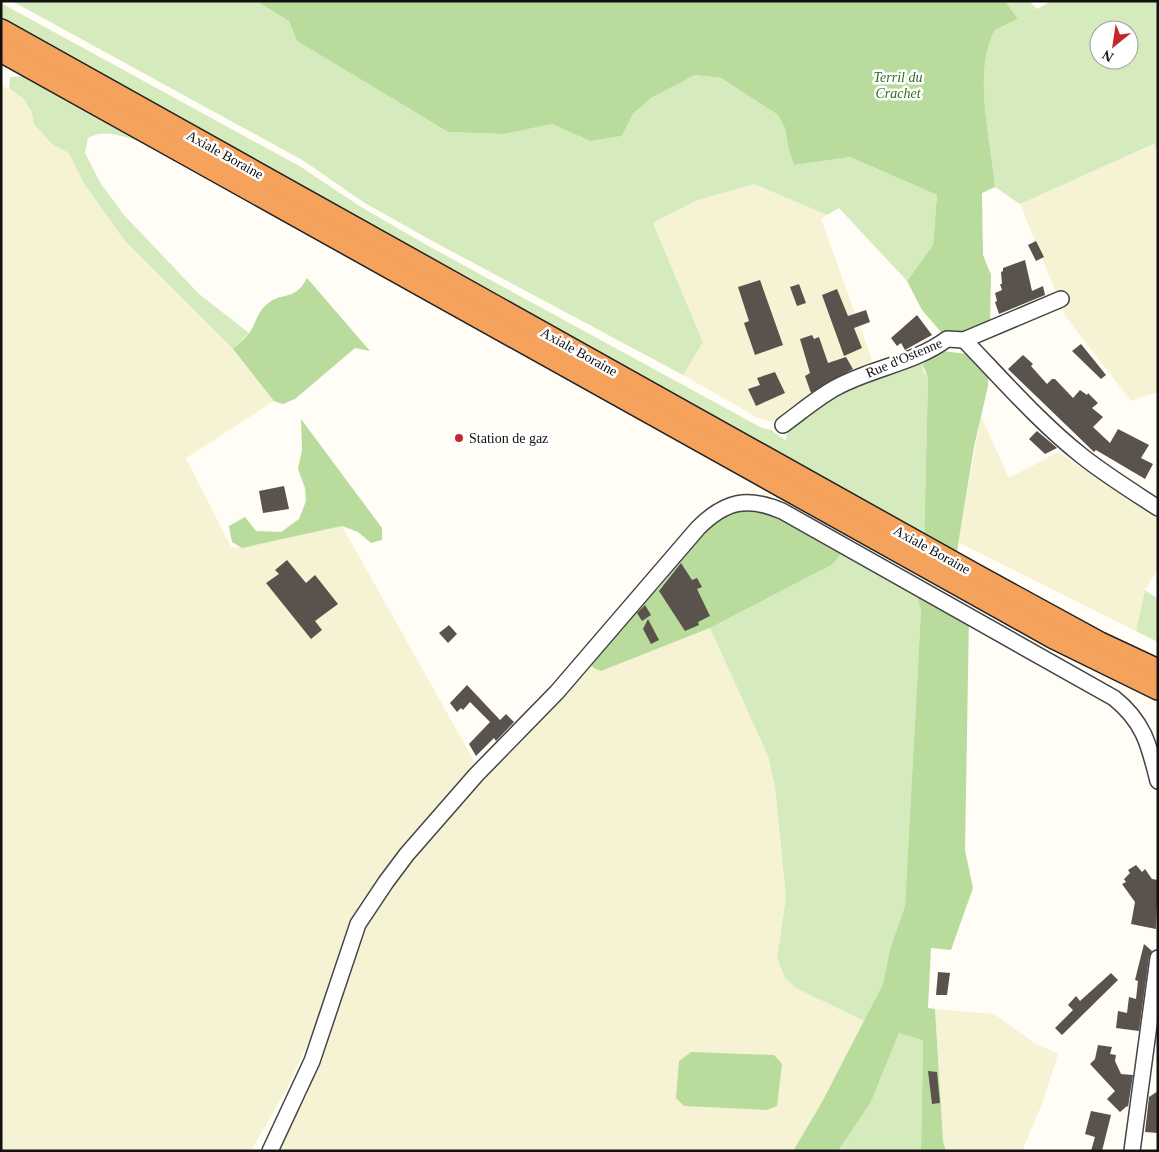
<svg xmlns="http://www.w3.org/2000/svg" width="1159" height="1152" viewBox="0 0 1159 1152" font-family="'Times New Roman',serif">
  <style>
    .farmland { fill: #f6f3d4 }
    .green { fill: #d5ebbd; fill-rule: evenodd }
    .forest { fill: #b9dc9c }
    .building { fill: #5a524d }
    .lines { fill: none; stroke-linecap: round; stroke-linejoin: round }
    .minor-casing { stroke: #444; stroke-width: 18 }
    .highway-casing { stroke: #222; stroke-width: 24 }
    .minor { stroke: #fff; stroke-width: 15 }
    .highway { stroke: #f5a25d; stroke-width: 21 }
    .poi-dot { fill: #c4262e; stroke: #fff; stroke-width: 2 }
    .labels { text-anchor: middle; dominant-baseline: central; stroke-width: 5; stroke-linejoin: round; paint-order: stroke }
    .park-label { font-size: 14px; font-style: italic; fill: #2f6b1f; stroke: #fff }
    .street-label { font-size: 14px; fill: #111; stroke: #fff }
    .poi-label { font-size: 14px; fill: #111; stroke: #fff; text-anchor: start }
  </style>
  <rect width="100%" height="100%" fill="#fffdf5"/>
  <g class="farmland">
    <polygon points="1,85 23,98 53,145 69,153 83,182 124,240 233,349 274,401 186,458 231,547 242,548 342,526 478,768 400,856 331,993 286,1090 251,1151 1,1151"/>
    <polygon points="1155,144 1158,152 1158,392 1131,401 1066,317 1020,204"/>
    <polygon points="754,184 827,215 821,219 876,371 782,421 774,422 758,418 683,375 703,341 653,223 695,201"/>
    <polygon points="981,416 1009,478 1058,452 1158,517 1158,569 1145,590 1136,631 958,542"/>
    <polygon points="710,628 768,756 775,787 786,897 777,958 785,978 796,988 864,1021 822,1102 793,1151 276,1151 306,1097 367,924 405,865 588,662 601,671"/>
    <polygon points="935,1009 994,1014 1033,1042 1058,1054 1042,1104 1022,1151 946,1151 943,1141"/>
  </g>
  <g class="green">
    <polygon points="12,1 256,1 289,21 297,41 448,132 504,134 552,124 590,141 622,136 633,114 651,98 695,75 721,78 778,115 785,128 788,147 794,165 850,157 937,195 933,245 907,281 839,208 827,215 754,184 695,201 653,223 703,342 683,375 436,243 363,202 304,161"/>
    <path d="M1005,1H1029L1037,9L1052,1H1158V152L1154,144L1020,204L995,187C991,141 972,72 995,30L1018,19ZM1099,30H1129V60H1099Z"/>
    <polygon points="1,3 301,167 361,207 432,248 762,428 771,430 786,441 787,429 808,406 928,350 923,370 928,378 924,546 1,30"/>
    <path d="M22,76L140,141C123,137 104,128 88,138L85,153L101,184L124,215L199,294L249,333L233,349L124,240L83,182L69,153L53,145L34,124L32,112L23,98L9,89L10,77Z"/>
    <polygon points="842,553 918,598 921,610 905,906 890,949 883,984 864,1021 796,988 785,978 777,958 786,897 775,787 768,756 710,628 833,564"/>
    <polygon points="1145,590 1158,599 1158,642 1136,631"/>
    <polygon points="899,1033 923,1039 921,1151 838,1151 871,1102"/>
  </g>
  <g class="forest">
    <path d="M256,1H1005L1018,19L995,30C972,72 991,141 995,187L982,193L983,255L991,275L990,328L947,339L922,310L907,281L933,245L937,195L850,157L794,165L788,147L785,128L778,115L721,78L695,75L651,98L633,114L622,136L590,141L552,124L504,134L448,132L297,41L289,21Z"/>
    <path d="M307,278L370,351L355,348L295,399L283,404L274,401L233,349C238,344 246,338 250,332C256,323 257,313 266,305C281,291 295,302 307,278Z"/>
    <polygon points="942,351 968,354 988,375 988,386 974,447 955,563 924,546 928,378 923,365 927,358"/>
    <polygon points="301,419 382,528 382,540 371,543 358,532 342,526 242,548 232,542 229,526 245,517 256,531 281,532 299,519 306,501 305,488 298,469 302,450"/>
    <path d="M742,510C779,511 810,535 842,553L833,564L710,628L601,671L594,668L588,662L650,590L656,591L680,562L681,553L724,513Z"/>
    <polygon points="914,585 969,616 965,850 973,888 951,950 931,948 928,1008 935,1009 943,1141 946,1151 921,1151 923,1040 899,1033 871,1102 838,1151 793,1151 822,1102 883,984 890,949 905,906 921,610"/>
    <polygon points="691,1052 774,1055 782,1064 777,1106 767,1110 684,1106 676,1098 679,1061"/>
  </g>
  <g class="building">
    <polygon points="1036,241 1044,257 1036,261 1028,245"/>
    <polygon points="1025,260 1032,291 1043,286 1045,295 999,314 995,302 997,301 995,293 1002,290 1000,284 1002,284 1001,272 1003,271 1003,268"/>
    <polygon points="760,280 783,345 755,355 744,323 749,321 738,287"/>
    <polygon points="799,284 806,303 797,306 790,287"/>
    <polygon points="837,289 848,316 866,310 870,322 854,328 862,348 844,356 822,295"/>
    <polygon points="917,315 932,335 905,350 901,343 897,346 891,338"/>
    <polygon points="812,335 814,339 819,337 828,363 846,357 853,369 811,393 805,376 810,373 800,339"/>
    <polygon points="1081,344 1106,375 1101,379 1072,351"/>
    <polygon points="1023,355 1033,364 1031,366 1047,384 1052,379 1055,379 1073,398 1080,390 1087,395 1088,393 1098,403 1092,408 1103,417 1093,427 1110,443 1118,429 1149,445 1141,458 1153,464 1145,479 1096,450 1094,452 1008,369"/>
    <polygon points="775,372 785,393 756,406 748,389 760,385 757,378"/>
    <polygon points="1037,431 1049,441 1057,448 1045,454 1029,439"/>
    <polygon points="284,486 289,509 263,513 259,491"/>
    <polygon points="287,560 306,583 315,575 338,604 315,621 322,630 311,639 266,583 279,574 275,570"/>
    <polygon points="681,563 692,580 697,578 702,587 697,589 710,616 698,622 699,625 685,631 659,591"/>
    <polygon points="645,605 651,615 642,621 637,613"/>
    <polygon points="648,619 659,640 651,644 643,629"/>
    <polygon points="449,625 457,634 448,643 439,633"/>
    <polygon points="467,685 500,720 506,714 514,722 496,741 494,738 476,756 469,744 490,722 470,702 463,710 461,708 457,712 450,703"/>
    <polygon points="1136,865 1142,872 1145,869 1152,879 1158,880 1156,929 1131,924 1135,902 1122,884 1126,882 1124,879 1130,873 1128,870"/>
    <polygon points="1144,944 1152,951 1149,957 1139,1031 1116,1028 1118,1011 1127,1013 1129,997 1136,999 1138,981 1135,980"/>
    <polygon points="938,972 950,973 947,995 936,995"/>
    <polygon points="1111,973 1118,980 1062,1035 1055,1028 1073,1010 1068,1005 1076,996 1080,1001"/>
    <polygon points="1098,1045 1112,1047 1110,1054 1116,1055 1115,1061 1121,1074 1133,1075 1128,1107 1127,1106 1120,1112 1107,1099 1115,1091 1090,1064 1095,1059"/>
    <polygon points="928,1071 937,1072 940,1103 932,1104"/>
    <polygon points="1158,1091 1158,1133 1145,1132 1149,1097"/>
    <polygon points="1091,1111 1111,1115 1102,1151 1091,1151 1095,1137 1085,1134"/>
  </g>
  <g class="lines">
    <defs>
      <g id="minor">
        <path d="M964,340C1002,379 1039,422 1082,456C1106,475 1132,491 1158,508"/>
        <path d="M783,425C801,412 818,397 837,387C872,368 915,363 947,339L964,340L1061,299"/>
        <path d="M270,1151L312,1061L358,924L386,882L407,854L476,775L557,692L698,528C725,501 747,496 782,511L1114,698C1144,722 1149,745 1158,781"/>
        <polyline points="1132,1151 1158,958"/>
      </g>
      <g id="highway">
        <polyline points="1,30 972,573 1100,643 1158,670"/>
        <polyline points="1,51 968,590 1054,638 1158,689"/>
      </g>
    </defs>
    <use href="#minor" class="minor-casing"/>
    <use href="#highway" class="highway-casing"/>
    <use href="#minor" class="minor"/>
    <use href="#highway" class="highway"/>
  </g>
  <circle class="poi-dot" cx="459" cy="438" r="5"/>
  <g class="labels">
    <g class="park-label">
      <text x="898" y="77">Terril du<tspan x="898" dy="16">Crachet</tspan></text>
    </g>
    <g class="street-label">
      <text transform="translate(225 155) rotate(29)">Axiale Boraine</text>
      <text transform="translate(579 352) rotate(29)">Axiale Boraine</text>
      <text transform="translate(904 358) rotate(-23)">Rue d'Ostenne</text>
      <text transform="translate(932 550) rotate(29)">Axiale Boraine</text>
    </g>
    <g class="poi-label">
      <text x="469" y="438">Station de gaz</text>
    </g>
  </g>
  <rect width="1159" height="1152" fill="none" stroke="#111111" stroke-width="5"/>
  <g transform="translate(1114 45) rotate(210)"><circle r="24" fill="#ffffff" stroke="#a0a0a0"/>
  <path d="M0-4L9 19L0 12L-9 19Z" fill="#c4262e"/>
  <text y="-8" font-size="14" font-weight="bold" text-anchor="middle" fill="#111111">N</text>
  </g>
</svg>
